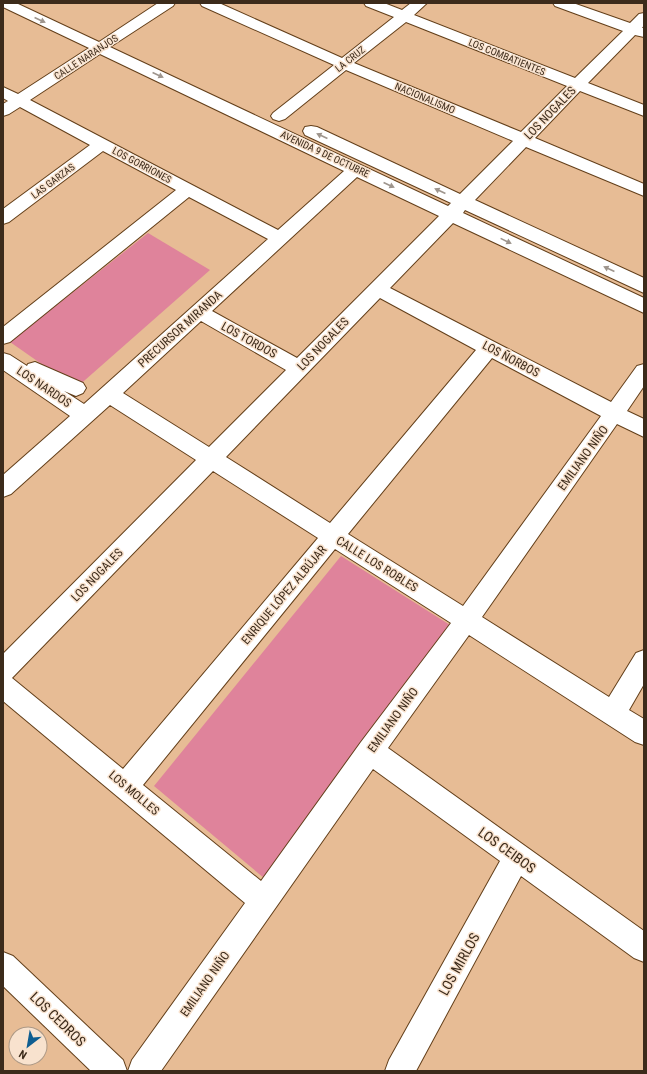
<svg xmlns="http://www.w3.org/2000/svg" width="647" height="1074" viewBox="0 0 647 1074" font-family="'Roboto Condensed',sans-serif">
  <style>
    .green { fill: #df839b }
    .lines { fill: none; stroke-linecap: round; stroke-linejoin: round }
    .minor-casing { stroke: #633f1a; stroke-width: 2 }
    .minor { fill: #fff; fill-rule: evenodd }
    .oneway { fill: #9e958d }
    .labels { text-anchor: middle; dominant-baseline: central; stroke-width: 3; stroke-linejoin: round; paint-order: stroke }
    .far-street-label { font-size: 10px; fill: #3c2b1b; stroke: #f8e2ce }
    .street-label { font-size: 12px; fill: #3c2b1b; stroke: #f8e2ce }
    .near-street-label { font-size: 14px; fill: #3c2b1b; stroke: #f8e2ce }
  </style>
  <rect width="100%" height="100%" fill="#e7bc95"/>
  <g class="green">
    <polygon points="148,233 210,270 76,388 10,342"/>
    <polygon points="341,556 450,625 264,878 154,786"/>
  </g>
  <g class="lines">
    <defs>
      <g id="minor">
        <path d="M3,3H16L99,42L158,3H175L173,6L110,47L448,206L451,203L305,135L303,131L305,127L311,126L317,127L460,194L513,141L346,70L285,119L279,121L273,119L271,116L273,113L334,65L202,6L200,3H219L342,58L394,17L366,6L364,3H384L402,10L411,3H427L414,15L575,78L623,31L555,6L553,3H573L630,23L639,14L644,13V25L642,28H644V37L635,35L588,83L644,105V116L580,91L535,138L644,184V196L526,147L475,200L644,278V293L465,210L463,213L644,298V313L453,223L390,288L611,402L637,366L644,364V386L627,411L644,419V437L617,424L482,617L609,697L636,653L644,650V684L629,710L644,719V745L635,742L604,722L469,635L388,748L644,931V962L634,958L521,876L416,1071H385L389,1060L500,861L373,769L161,1071H128L132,1060L245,903L3,701V654L196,460L110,405L11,494L3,497V475L70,416L3,370V353L10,355L27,366L28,364L35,362L83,383L86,388L83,393L76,396L64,391L84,404L268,239L189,197L10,342L3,344V327L176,190L103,151L9,222L3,224V209L90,145L20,107L9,114L3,116V104L8,101L3,98V87L18,94L89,48L3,7ZM406,22L567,86L521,132L354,63ZM100,54L344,171L278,230L30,100ZM357,177L439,216L297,358L212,311ZM380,298L476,350L330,523L226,457ZM201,321L286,370L209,447L123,393ZM492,358L601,416L463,606L348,534ZM213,471L318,538L123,769L12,678ZM335,549L451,623L361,742L261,881L143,785Z"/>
        <polygon points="3,952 13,956 123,1060 127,1071 91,1071 3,986"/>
      </g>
    </defs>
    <use href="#minor" class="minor-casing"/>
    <use href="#minor" class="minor"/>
  </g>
  <defs><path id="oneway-solid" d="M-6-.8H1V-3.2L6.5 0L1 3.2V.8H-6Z"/></defs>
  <g class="oneway">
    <use href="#oneway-solid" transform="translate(40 20) rotate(25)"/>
    <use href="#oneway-solid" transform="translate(158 75) rotate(25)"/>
    <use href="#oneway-solid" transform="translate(322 136) rotate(-155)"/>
    <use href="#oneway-solid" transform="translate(389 185) rotate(25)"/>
    <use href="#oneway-solid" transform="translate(440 191) rotate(-155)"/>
    <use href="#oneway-solid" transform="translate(506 241) rotate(26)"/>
    <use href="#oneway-solid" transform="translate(609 269) rotate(-155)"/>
  </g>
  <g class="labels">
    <g class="far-street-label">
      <text transform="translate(86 57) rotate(-33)">CALLE NARANJOS</text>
      <text transform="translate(507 57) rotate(22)">LOS COMBATIENTES</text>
      <text transform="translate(350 59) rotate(-38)">LA CRUZ</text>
      <text transform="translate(425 98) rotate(23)">NACIONALISMO</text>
      <text transform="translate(325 154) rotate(25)">AVENIDA 9 DE OCTUBRE</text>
      <text transform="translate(142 165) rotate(28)">LOS GORRIONES</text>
      <text transform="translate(53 181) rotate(-37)">LAS GARZAS</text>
    </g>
    <g class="street-label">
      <text transform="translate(550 113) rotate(-46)">LOS NOGALES</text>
      <text transform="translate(180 329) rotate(-42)">PRECURSOR MIRANDA</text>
      <text transform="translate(249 340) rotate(29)">LOS TORDOS</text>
      <text transform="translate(323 344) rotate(-46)">LOS NOGALES</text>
      <text transform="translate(511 359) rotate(28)">LOS ÑORBOS</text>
      <text transform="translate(44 387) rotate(34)">LOS NARDOS</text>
      <text transform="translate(583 458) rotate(-54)">EMILIANO NIÑO</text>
      <text transform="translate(377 564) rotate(32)">CALLE LOS ROBLES</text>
      <text transform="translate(97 575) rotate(-46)">LOS NOGALES</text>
      <text transform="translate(284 595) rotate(-50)">ENRIQUE LÓPEZ ALBÚJAR</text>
      <text transform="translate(393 720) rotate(-54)">EMILIANO NIÑO</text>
      <text transform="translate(134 793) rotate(40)">LOS MOLLES</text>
      <text transform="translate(205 984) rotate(-55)">EMILIANO NIÑO</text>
    </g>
    <g class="near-street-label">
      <text transform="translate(507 850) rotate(36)">LOS CEIBOS</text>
      <text transform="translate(459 964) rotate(-61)">LOS MIRLOS</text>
      <text transform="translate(58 1019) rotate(44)">LOS CEDROS</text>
    </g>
  </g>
  <rect width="647" height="1074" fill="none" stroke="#3c2b1b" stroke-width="8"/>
  <g transform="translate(28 1046) rotate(211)"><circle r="19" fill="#f8e2ce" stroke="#ad9986"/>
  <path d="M0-3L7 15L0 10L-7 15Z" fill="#0f5e91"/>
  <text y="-6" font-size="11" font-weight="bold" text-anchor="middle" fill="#3c2b1b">N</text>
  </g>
</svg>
